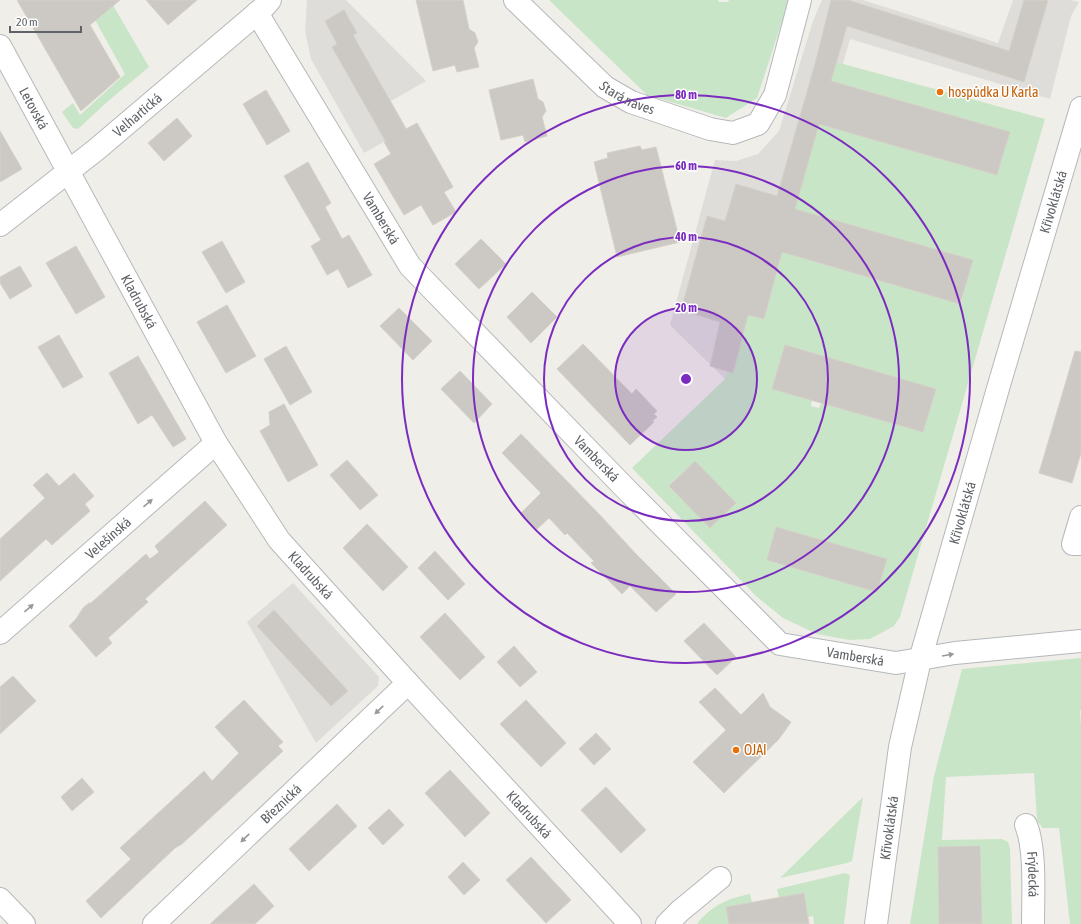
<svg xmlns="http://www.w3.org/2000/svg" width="1081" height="924" viewBox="0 0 1081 924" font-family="'Asap Condensed',sans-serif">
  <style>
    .industrial { fill: #dfddda }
    .green { fill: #c8e6c7; fill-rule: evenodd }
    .building { fill: #ccc9c4; stroke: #d5d0c7 }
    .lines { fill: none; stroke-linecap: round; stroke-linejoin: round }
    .minor-casing { stroke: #b5b8bb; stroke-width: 24 }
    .minor { stroke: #fff; stroke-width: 22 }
    .oneway { fill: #979a9c }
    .ring { fill: none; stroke: #7b2cbf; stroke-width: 2 }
    .food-dot { fill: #e8710a; stroke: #fff; stroke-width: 1.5 }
    .labels { text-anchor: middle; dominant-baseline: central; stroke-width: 3; stroke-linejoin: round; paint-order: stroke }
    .food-label { font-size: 14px; fill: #c56008; stroke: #fff; text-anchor: start }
    .street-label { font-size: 14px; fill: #5f6367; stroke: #fff }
    .centre { fill: #7b2cbf; stroke: #fff; stroke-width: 2 }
    .ring-label { font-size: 12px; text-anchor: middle; font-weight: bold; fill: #7b2cbf; stroke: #fff; stroke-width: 3; stroke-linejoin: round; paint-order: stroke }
  </style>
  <rect width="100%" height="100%" fill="#f0eee8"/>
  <g class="industrial">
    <polygon points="307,0 346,0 426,81 391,101 407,129 364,153 311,59 305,31"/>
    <polygon points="822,0 863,0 998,43 1013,0 1071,0 1079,2 1071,16 1050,99 850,39 770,320 748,372 725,379 670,325 715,160 736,161 758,154 779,131 813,21"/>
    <polygon points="293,583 379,677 378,686 316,743 247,622"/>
  </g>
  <g class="green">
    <polygon points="84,0 110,0 149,67 107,102 78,129 73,128 62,112 73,103 80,115 125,74"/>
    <polygon points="549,0 718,0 719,2 728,2 729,0 789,0 757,98 726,118 647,95"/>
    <path d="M836,62L1045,119L900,617L894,626L870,639L849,640L817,634L783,618L756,596L632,468L725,379L728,371L733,373L748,315L764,319ZM857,88L1009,132L997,175L844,131ZM808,231L972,261L961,304L801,258ZM785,346L936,389L923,432L821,403L819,408L811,406L812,400L772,389ZM695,461L735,503L710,527L669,485ZM776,527L886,559L877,592L767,560Z"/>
    <polygon points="1081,658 1081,710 1080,711 1081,726 1081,924 1070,924 1059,828 1043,828 1037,821 1034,773 946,777 942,840 1002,839 1008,842 1010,848 1012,924 982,924 980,846 938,847 939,924 910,924 934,776 962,669"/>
    <polygon points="863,797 852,861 847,863 780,878"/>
    <polygon points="845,873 850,875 844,924 814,924 813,916 808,917 804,893 779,898 777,889"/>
    <path d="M750,894L752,902L729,924H697C710,906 729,898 750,894Z"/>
  </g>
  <g class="building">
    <polygon points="17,0 120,0 90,25 120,77 81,111"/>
    <polygon points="146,0 197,0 168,25"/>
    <polygon points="416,0 463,0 469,29 475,33 478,42 474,48 479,67 457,72 455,65 433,71"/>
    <polygon points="831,0 848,0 1009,51 1024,0 1048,0 1024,82 847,26 831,81 1010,132 1002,157 997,175 819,124 795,209 973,260 960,304 782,252 764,319 748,315 733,373 710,366 720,322 681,310 707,216 725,221 736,184 777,196 815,64"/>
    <polygon points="344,10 357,33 353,35 406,129 417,123 453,187 444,192 456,212 433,225 421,205 404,215 374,164 391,154 384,142 386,142 332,47 337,44 325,21"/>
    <polygon points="533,79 538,99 543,102 546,111 542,117 547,136 525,142 523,135 501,140 489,90"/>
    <polygon points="266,90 290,131 267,145 243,104"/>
    <polygon points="177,118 192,136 164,161 148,143"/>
    <polygon points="0,131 22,169 0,182"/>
    <polygon points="640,146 642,150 656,147 680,242 617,257 594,162 608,158 607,153"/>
    <polygon points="308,162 331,203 325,207 342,239 349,235 372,275 348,288 338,269 327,275 311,246 321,240 284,176"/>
    <polygon points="481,239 506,264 479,289 455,264"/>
    <polygon points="222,241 245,282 226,293 202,252"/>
    <polygon points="76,246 105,297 76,314 46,263"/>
    <polygon points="20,266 32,286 10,299 0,283 0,277"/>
    <polygon points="532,292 557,317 531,343 507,317"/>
    <polygon points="227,305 256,356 226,373 197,322"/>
    <polygon points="399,308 432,341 413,360 380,326"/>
    <polygon points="59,335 83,377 63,388 38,347"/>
    <polygon points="583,344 632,394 636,389 657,411 654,414 657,417 652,421 654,422 630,445 557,369"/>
    <polygon points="785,345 936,389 923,432 772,389"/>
    <polygon points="286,346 312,392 290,405 264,359"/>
    <polygon points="1075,351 1081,352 1081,453 1072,483 1039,473"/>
    <polygon points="138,356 186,439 173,447 152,415 138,424 109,373"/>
    <polygon points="460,371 492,404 474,423 441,389"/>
    <polygon points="284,404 318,465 288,482 260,431 270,425 269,412"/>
    <polygon points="521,434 599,514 636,554 676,594 656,612 630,586 622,594 591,563 594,561 567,533 565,535 549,518 536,530 520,514 541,493 502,453"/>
    <polygon points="347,460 378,495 360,510 330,475"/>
    <polygon points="695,461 736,503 710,528 669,486"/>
    <polygon points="47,473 59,486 74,473 94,496 85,504 90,511 52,545 46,539 0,581 0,539 45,498 33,485"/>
    <polygon points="205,501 227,525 145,599 148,602 108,638 112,643 96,657 69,626 76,619 83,608 89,603 91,603 146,554 150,559 159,552 155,546"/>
    <polygon points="367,524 408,567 383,591 343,548"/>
    <polygon points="776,527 887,559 877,592 767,560"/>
    <polygon points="435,551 465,584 448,600 418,568"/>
    <polygon points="274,610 348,691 331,706 257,626"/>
    <polygon points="445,613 485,657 460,680 420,637"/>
    <polygon points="704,623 736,657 717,675 684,641"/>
    <polygon points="514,646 537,672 520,687 497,662"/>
    <polygon points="13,676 36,701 0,734 0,687"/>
    <polygon points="715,688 741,715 763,693 770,707 791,722 779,739 724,793 693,762 726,730 699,702"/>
    <polygon points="244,700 283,742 278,746 283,751 182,844 175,848 101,918 86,901 131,859 120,848 204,771 212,781 239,753 215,727"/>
    <polygon points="526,700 566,743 541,767 500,724"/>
    <polygon points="596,733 611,749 594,765 579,749"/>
    <polygon points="450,770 490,813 465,837 425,793"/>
    <polygon points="82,778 94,792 72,811 61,797"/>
    <polygon points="606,787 646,830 621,853 581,810"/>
    <polygon points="337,804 357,826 309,871 289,849"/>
    <polygon points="389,809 404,825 383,845 368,828"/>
    <polygon points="980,846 982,924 939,924 938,847"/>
    <polygon points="531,857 571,900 546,923 506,880"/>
    <polygon points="463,862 480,880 464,895 448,877"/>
    <polygon points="254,884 274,906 255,924 210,924"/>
    <polygon points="804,893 809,924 729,924 726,907"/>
  </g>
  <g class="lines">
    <defs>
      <g id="minor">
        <path id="s1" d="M515,0L605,87L631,102L710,129L733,133L758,124L775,95L800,0"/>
        <path id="s2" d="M257,13L410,266L623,486L780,644L896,663L955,653L1081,641"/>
        <path id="s3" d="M0,46L216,443L279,540L408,683L630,924"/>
        <path id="s4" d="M0,225L97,149L263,8L270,0"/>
        <polyline points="1081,517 1073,544 1081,544"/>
        <path id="s5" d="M0,633L216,443"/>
        <path id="s6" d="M1026,825C1036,849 1033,897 1033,924"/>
        <polyline points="0,899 24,924"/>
        <path id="s7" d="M154,924L408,683"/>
        <polyline points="667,924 680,911 720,878"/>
        <path id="s8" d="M876,924L900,747L920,660L999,385L1081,108"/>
      </g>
    </defs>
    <use href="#minor" class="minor-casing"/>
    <use href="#minor" class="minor"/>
  </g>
  <defs><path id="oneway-solid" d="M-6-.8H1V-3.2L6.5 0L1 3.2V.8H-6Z"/></defs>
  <g class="oneway">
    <use href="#oneway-solid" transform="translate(148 503) rotate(-41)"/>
    <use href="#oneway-solid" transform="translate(29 608) rotate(-41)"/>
    <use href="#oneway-solid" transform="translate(948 655) rotate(-10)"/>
    <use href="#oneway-solid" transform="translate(379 710) rotate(136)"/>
    <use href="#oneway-solid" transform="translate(245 838) rotate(136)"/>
  </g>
  <circle cx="686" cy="379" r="71" fill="#7b2cbf" fill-opacity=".12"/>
  <g class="ring">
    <circle cx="686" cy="379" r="71"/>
    <circle cx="686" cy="379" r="142"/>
    <circle cx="686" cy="379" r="213"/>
    <circle cx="686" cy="379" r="284"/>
  </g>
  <g class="food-dot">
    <circle cx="940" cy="92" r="4"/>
    <circle cx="736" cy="750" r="4"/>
  </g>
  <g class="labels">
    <g class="food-label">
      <text x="948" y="92">hospůdka U Karla</text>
      <text x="744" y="750">OJAI</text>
    </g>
    <g class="street-label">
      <text stroke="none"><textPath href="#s1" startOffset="150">Stará náves</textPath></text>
      <text stroke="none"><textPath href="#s3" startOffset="71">Letovská</textPath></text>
      <text stroke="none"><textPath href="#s4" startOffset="176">Velhartická</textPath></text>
      <text stroke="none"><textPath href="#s8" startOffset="745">Křivoklátská</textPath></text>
      <text stroke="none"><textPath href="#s2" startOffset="240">Vamberská</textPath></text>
      <text stroke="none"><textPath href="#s3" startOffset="291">Kladrubská</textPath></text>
      <text stroke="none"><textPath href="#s2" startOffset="564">Vamberská</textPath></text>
      <text stroke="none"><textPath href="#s8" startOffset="421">Křivoklátská</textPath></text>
      <text stroke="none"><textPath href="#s5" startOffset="144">Velešínská</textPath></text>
      <text stroke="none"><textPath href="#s3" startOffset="615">Kladrubská</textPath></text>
      <text stroke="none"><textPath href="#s2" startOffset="901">Vamberská</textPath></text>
      <text stroke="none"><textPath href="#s7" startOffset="175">Březnická</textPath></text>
      <text stroke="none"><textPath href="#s3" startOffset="939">Kladrubská</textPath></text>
      <text stroke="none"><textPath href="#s8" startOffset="97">Křivoklátská</textPath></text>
      <text stroke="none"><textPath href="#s6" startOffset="50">Frýdecká</textPath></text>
    </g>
  </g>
  <circle cx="686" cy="379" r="6" class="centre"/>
  <g class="ring-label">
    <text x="686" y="99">80 m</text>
    <text x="686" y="170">60 m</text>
    <text x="686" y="241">40 m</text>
    <text x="686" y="312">20 m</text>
  </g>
  <path d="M10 26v6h71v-6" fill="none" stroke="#5f6367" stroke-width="2"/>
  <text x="16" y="26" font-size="12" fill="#5f6367" stroke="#ffffff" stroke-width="3" paint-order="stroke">20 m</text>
</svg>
